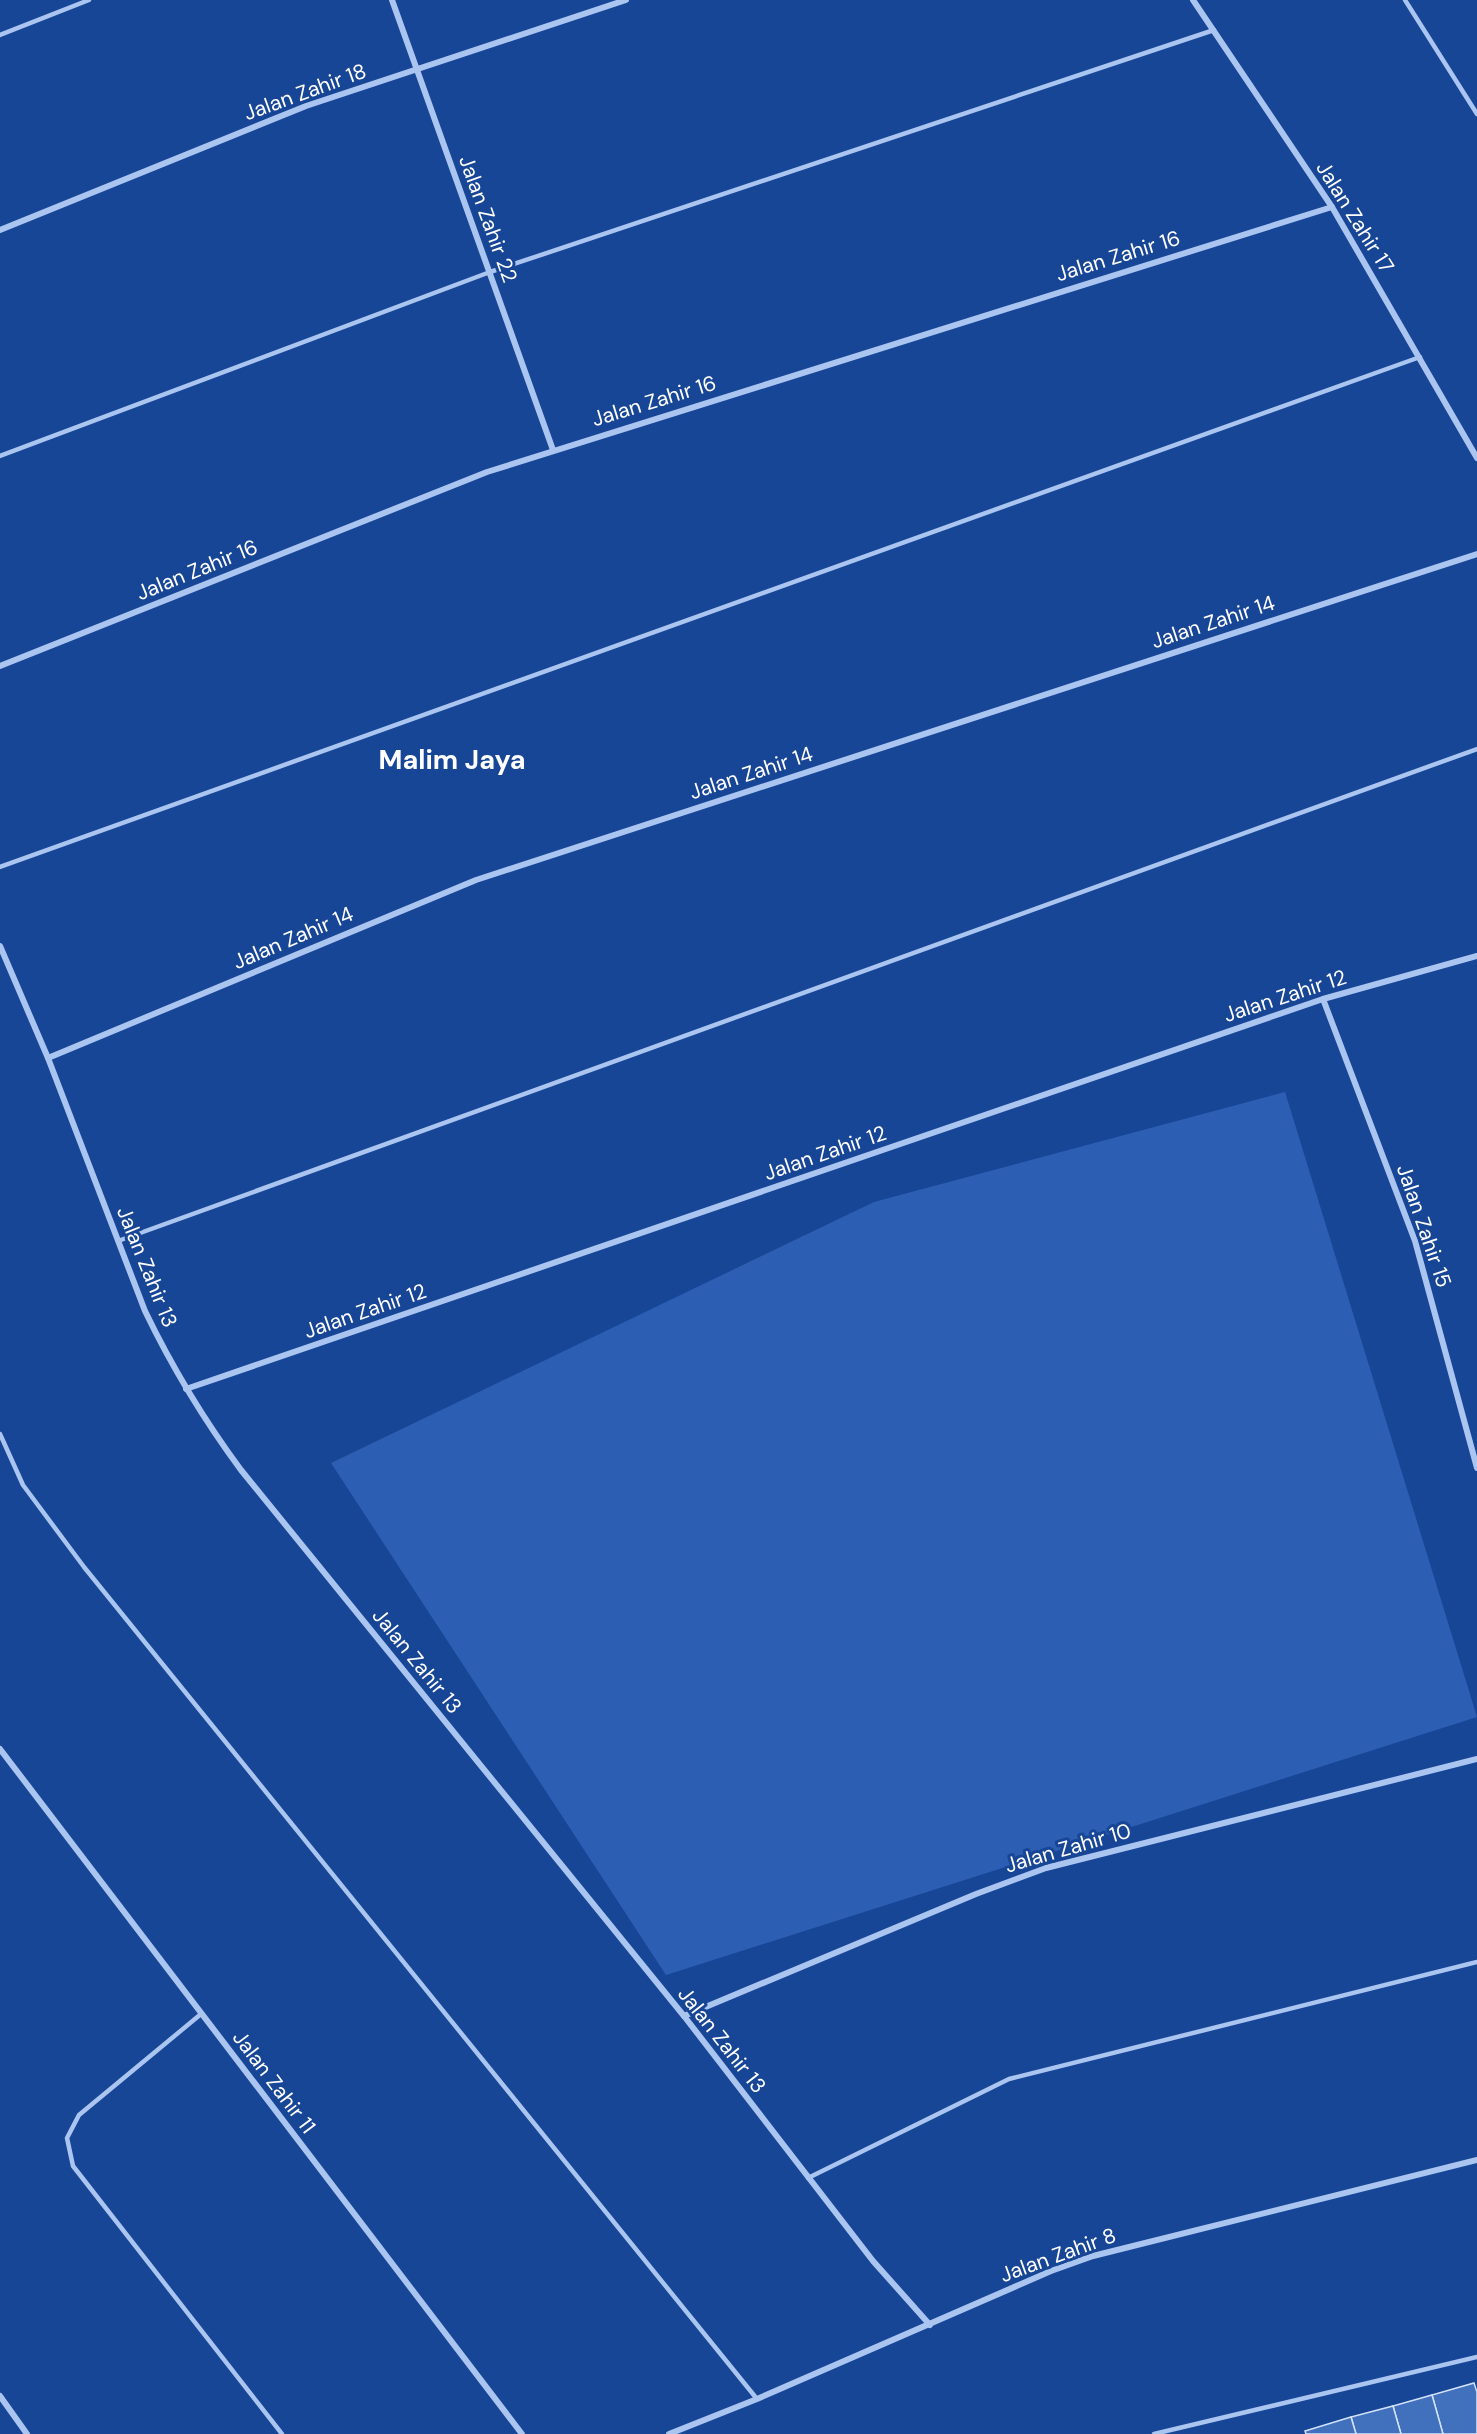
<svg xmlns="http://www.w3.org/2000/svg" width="1477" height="2434" viewBox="0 0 1477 2434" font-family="'DM Sans',sans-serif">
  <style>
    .green { fill: #2c5fb4 }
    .building { fill: #4170bd; stroke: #d2e2fc; stroke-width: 1.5 }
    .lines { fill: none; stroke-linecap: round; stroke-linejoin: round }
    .service { stroke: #abc5f1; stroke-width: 4.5 }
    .minor { stroke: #abc5f1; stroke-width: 6 }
    .labels { text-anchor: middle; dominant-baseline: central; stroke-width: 6; stroke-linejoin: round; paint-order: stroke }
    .street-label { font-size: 21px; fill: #fff; stroke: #184696 }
    .district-label { font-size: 27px; font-weight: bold; fill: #fff; stroke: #184696 }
  </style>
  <rect width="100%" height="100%" fill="#184696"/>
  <polygon class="green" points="1285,1092 1477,1717 666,1975 331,1463 874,1202"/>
  <g class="building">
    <polygon points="1474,2383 1477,2392 1477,2434 1443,2434 1432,2395"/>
    <polygon points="1432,2395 1443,2434 1401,2434 1393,2406"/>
    <polygon points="1393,2406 1401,2434 1356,2434 1351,2417"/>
    <polygon points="1351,2417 1356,2434 1306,2434 1305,2431"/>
  </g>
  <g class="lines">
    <g class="service">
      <polyline points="1405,0 1477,114"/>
      <polyline points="0,35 89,0"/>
      <polyline points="0,456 490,272 1214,30"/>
      <polyline points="0,867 1420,357"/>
      <polyline points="118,1241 1477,749"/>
      <polyline points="0,1434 23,1485 84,1567 757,2399"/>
      <polyline points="201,2014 79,2115 67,2138 73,2166 282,2434"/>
      <polyline points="808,2178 1009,2079 1477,1962"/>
      <polyline points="1154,2434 1477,2357"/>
    </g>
    <g class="minor">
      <polyline points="392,0 553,450"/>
      <polyline points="1193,0 1332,207 1477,458"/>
      <polyline points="0,230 306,106 626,0"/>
      <polyline points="0,666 487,472 1332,207"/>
      <path d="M0,946L48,1058L145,1311C172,1367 204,1420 241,1470L684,2016L873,2261L930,2325"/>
      <polyline points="1323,999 1415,1241 1477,1468"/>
      <polyline points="48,1058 476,880 1477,554"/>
      <polyline points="186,1389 1323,999 1477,956"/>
      <polyline points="0,1749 522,2434"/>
      <polyline points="684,2016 976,1894 1046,1868 1477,1759"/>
      <polyline points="0,2396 27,2434"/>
      <polyline points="669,2434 757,2399 1051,2271 1093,2256 1477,2160"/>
    </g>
  </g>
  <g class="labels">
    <g class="street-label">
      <text transform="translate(305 92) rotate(-20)">Jalan Zahir 18</text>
      <text transform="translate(1355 217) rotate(58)">Jalan Zahir 17</text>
      <text transform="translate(488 219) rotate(70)">Jalan Zahir 22</text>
      <text transform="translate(1118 256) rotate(-17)">Jalan Zahir 16</text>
      <text transform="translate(654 401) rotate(-17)">Jalan Zahir 16</text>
      <text transform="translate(197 570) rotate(-22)">Jalan Zahir 16</text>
      <text transform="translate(1213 622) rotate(-18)">Jalan Zahir 14</text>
      <text transform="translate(751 773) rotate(-18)">Jalan Zahir 14</text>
      <text transform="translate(293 938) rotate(-23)">Jalan Zahir 14</text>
      <text transform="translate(1285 996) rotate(-18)">Jalan Zahir 12</text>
      <text transform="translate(825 1153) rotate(-19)">Jalan Zahir 12</text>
      <text transform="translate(1424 1226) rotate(71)">Jalan Zahir 15</text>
      <text transform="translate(147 1267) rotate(68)">Jalan Zahir 13</text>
      <text transform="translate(365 1311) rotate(-19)">Jalan Zahir 12</text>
      <text transform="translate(417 1661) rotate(51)">Jalan Zahir 13</text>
      <text transform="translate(1068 1848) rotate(-16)">Jalan Zahir 10</text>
      <text transform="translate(722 2040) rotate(52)">Jalan Zahir 13</text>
      <text transform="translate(274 2082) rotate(53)">Jalan Zahir 11</text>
      <text transform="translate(1058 2255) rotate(-20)">Jalan Zahir 8</text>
    </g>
    <g class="district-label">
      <text x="452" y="759">Malim Jaya</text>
    </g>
  </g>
</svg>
